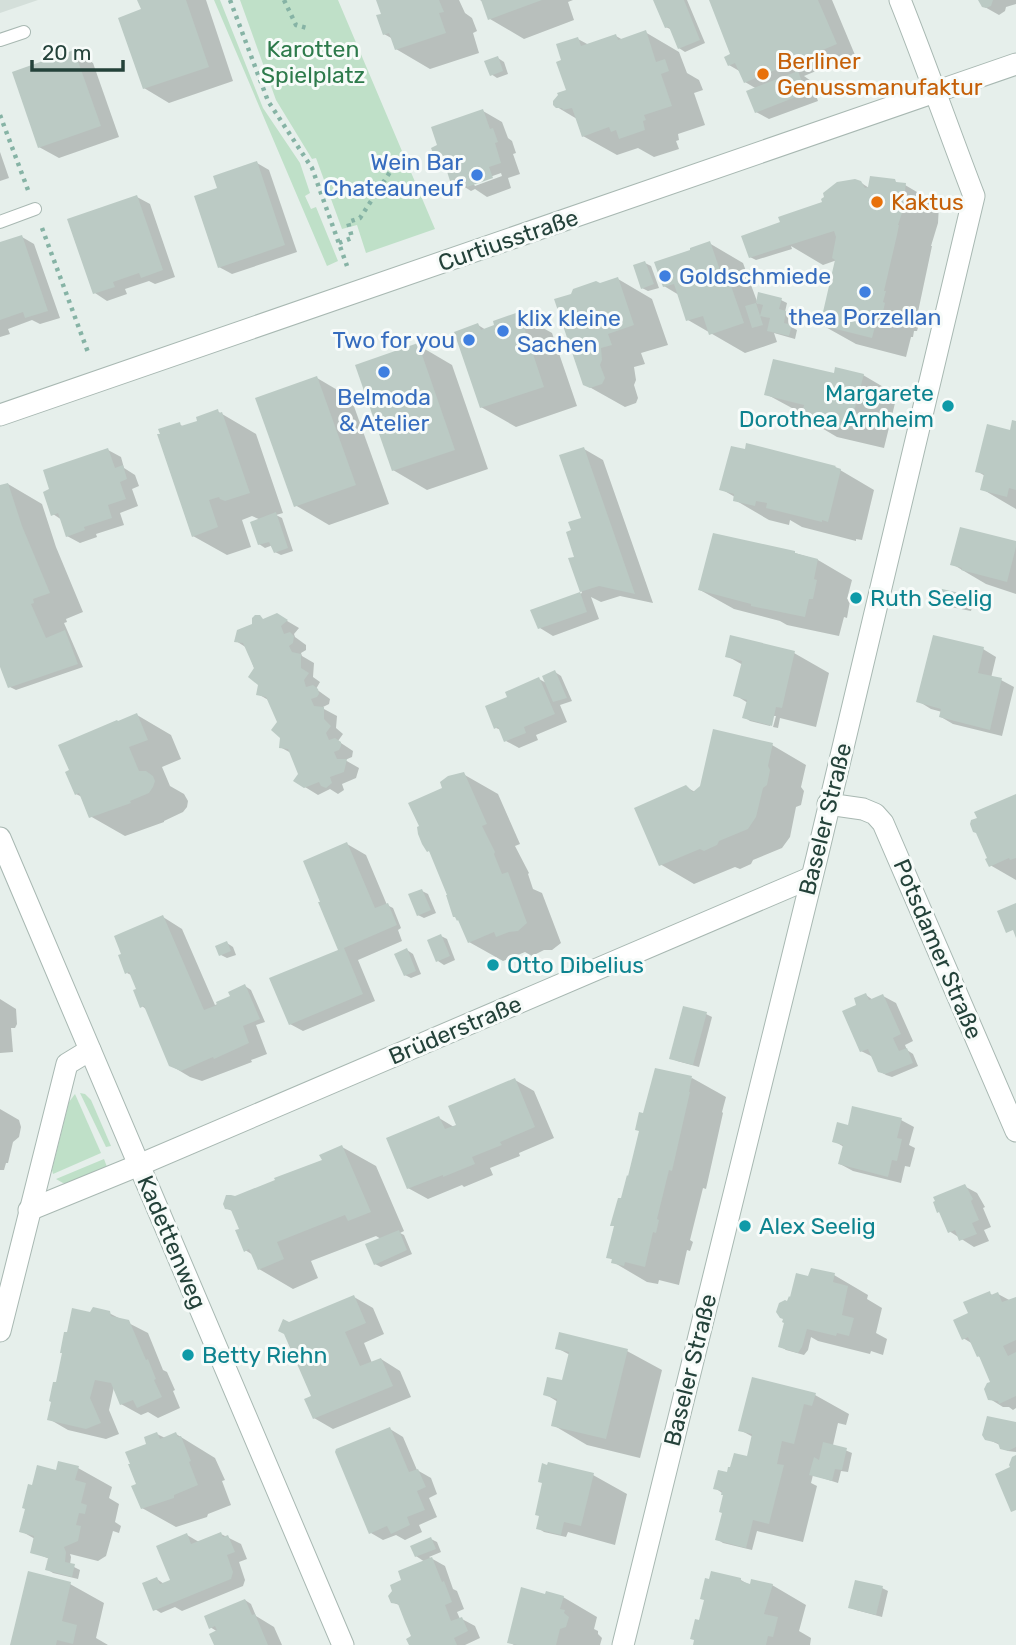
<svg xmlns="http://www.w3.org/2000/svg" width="1016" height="1645" viewBox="0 0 1016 1645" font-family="Rubik,sans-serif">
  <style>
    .built { fill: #d4dfda }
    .green { fill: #bfe0c8 }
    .shadow { fill: #0003; fill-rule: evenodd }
    .building { fill: #bbcac4 }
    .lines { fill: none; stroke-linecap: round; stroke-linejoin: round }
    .lane-casing { stroke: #a8b8b2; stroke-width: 14 }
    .street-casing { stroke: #a8b8b2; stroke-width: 23 }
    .path { stroke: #86b3a5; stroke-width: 4.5; stroke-dasharray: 3.5 5; stroke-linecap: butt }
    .lane { stroke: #fff; stroke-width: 12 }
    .street { stroke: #fff; stroke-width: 21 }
    .food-dot { fill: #e8710a; stroke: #f7fbf9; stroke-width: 2.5 }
    .shop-dot { fill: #3f7fe0; stroke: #f7fbf9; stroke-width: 2.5 }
    .culture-dot { fill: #0f9aa8; stroke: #f7fbf9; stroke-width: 2.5 }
    .labels { text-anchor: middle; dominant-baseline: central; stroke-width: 6; stroke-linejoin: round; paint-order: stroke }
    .park-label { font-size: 23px; fill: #2d7a4b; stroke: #f7fbf9 }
    .food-label { font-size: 23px; fill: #c56008; stroke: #f7fbf9; text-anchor: start }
    .shop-label { font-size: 23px; fill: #366cbe; stroke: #f7fbf9; text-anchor: end }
    .street-label { font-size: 23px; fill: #24423a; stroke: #f7fbf9 }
    .culture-label { font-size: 23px; fill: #0d838f; stroke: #f7fbf9; text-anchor: start }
  </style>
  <rect width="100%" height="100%" fill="#e6efeb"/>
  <polygon class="built" points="0,0 38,0 0,13"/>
  <g class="green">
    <polygon points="214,0 220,0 263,108 300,163 310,193 305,196 311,209 316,207 338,261 327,266"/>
    <polygon points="240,0 338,0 435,229 366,253 357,225 342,229 316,158 312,159 276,100"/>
    <polygon points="80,1093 85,1094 91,1100 111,1146 106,1147"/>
    <polygon points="75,1094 101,1153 53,1174 52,1170 69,1102"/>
    <polygon points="104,1159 107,1167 68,1183 63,1183 56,1179"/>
  </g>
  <g class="shadow">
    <polygon points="139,0 206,0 233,81 169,103 144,88 144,10"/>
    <polygon points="378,0 459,0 465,13 472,18 477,31 473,33 479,53 430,69 396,49 393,39 384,34 383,15"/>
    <polygon points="480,0 573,0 568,2 574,20 524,39 490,19 483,2"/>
    <polygon points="655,0 687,0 705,43 685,52 679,48 672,30 666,27"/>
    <polygon points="711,0 832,0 855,55 804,76 811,81 818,101 769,119 756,112 757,89 745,82 741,72 729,65 732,55"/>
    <polygon points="979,0 1016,0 1016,4 1006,7 1005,11 999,15 983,6"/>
    <polygon points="645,32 679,52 687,73 699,80 703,90 694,93 705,125 678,134 679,140 676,141 679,149 654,157 638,148 617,155 583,136 577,119 557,107 568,91 563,61 578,39 589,45 616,36 623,40"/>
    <polygon points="74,52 93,63 119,137 59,158 39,147"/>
    <polygon points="498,58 504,62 508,74 497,78 491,74"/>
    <path d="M483,111L502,122L508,138L512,141L516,153L513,154L520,174L508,178L511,188L487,197L475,189L471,191L452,179L448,168L439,163ZM501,173L502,176L475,186L473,183Z"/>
    <polygon points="0,152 9,178 0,181"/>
    <polygon points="257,163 269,170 297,252 232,274 219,267 220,189"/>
    <polygon points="894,181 901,185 905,185 939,205 938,223 931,246 932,246 918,312 919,313 917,323 919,324 917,331 914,331 913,337 911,337 906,357 856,344 822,325 837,260 823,265 791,246 792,249 756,260 750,257 779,224 824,204 860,182 869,188"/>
    <polygon points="137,197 150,204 175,277 155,284 149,281 125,289 127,294 107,301 95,293"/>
    <polygon points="22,237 34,244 60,318 40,324 32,320 8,329 10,334 0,337 0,244"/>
    <polygon points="709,243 743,263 758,304 760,295 781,300 787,303 785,312 792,316 789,326 797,330 795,339 774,333 777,342 745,353 688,320 679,295 664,286"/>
    <polygon points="645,263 651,266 659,288 648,291 642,288"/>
    <polygon points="618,279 652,299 668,345 641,353 645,364 634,367 636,380 634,385 638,398 636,403 625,407 584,384"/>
    <polygon points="518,314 552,333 577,406 516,427 481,407 478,325 486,330 497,327"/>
    <polygon points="418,345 452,365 488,469 427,490 393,470"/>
    <polygon points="835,375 863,375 897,395 884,448 837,437 803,417 803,414 766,394"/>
    <polygon points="317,378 351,398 389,504 329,525 295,505"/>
    <polygon points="217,411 256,434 283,513 276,515 282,518 293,551 281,555 275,552 273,545 265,548 259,544 261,520 252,516 242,520 251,547 227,555 193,536 179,424 184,427 200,422"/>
    <polygon points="1016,423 1016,509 982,489 985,476 977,471 1011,432"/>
    <polygon points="584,449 603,460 653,603 620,596 601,602 591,597 599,619 553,636 540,628 532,611 582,593 571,559 576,558 583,519"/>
    <polygon points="108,450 121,457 124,468 135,475 139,486 132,489 138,506 120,513 124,525 96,534 97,537 80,543 67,536 62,520 53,514"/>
    <polygon points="835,467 874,490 862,540 856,539 856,541 802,527 790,520 789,525 769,520 735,500 735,497 721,489"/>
    <polygon points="8,484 42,504 56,547 83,612 66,619 67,622 64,623 83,667 16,690 10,687 0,662 0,487"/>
    <polygon points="1016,543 1016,594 986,584 952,564"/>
    <polygon points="795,553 818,560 852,580 847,599 850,601 847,618 844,617 839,636 787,625 780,621 734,609 700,590"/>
    <polygon points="943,591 968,597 974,600 971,611 946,606 940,602"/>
    <polygon points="277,615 299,628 294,634 295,637 306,645 306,650 301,653 302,656 314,663 313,677 320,682 316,689 330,699 329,704 323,707 324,709 337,716 336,728 343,734 338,741 353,751 352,757 345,760 359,768 356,778 342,784 344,790 338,794 330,789 318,795 305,787 291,753 280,747 282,737 279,723 270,701 258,694 260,685 247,648 236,641 265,620"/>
    <polygon points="983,649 996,657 991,678 1001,680 1014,687 1002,736 953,724 941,717 942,712 931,709 918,701"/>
    <polygon points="794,653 829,673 816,727 780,718 778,728 773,727 776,716 772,716 770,726 750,721 744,717 748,703 735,695 743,665 727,656"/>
    <polygon points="555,672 561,676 572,701 560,705 567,722 536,735 538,740 519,748 506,741 501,730 496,728 509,698 539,679 548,684"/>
    <polygon points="137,715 171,735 181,759 162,767 170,786 184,794 188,801 187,807 183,812 164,821 164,822 125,836 90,816 82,797 76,794"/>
    <polygon points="772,745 806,765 801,787 804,791 801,805 796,807 790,837 782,848 753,860 751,864 740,869 735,867 694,884 660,864 686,787 695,792"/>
    <polygon points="463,774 498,794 520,844 515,846 529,873 528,874 533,889 542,893 561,943 552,950 544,950 532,956 525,952 503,961 469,942 448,896 431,852 429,851 445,788"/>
    <polygon points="1016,796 1016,880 990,865"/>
    <polygon points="347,844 366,855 387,905 393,908 401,928 398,930 402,941 358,960 375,1001 303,1031 290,1024 342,950"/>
    <polygon points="422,891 428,894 436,913 424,918 418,915"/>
    <polygon points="163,917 182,929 215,1005 232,998 245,986 251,990 265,1022 256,1025 267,1054 251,1060 252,1062 202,1081 190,1077 170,1065 147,1010 142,1006 138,990 133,976 127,973"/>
    <polygon points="441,936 447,939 455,960 444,965 438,961"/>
    <polygon points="227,943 233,947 236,955 227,958 221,955"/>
    <polygon points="407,950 413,954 421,974 411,978 405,975"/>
    <polygon points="866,995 873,1000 883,996 896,1003 913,1041 905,1045 907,1050 913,1054 918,1066 892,1077 886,1075 879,1071 873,1057 861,1051 858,1006"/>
    <polygon points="0,999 16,1009 17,1024 15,1028 11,1028 13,1052 0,1053"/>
    <polygon points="706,1014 712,1017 699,1067 677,1061 671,1058"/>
    <polygon points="692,1078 726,1097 722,1112 723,1113 706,1189 703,1188 690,1240 693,1242 690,1251 687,1250 679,1285 659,1280 658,1284 647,1282 613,1262 613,1260 608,1257 645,1115"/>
    <polygon points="515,1080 534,1091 554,1138 519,1153 520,1156 490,1168 493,1175 464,1187 462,1185 428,1199 408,1188 439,1118 454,1127"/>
    <polygon points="0,1109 19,1120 21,1127 19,1137 13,1142 8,1163 6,1163 4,1170 0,1170"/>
    <polygon points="901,1120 914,1127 909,1145 915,1148 910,1167 905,1166 901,1183 853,1171 840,1164 844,1147 834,1141 849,1127"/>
    <polygon points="342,1147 376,1166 404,1231 400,1233 404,1235 412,1254 381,1267 375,1264 381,1239 376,1236 311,1261 318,1278 293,1289 259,1269 253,1255 245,1250 241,1229 234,1212 226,1208 235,1198 324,1161"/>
    <polygon points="964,1186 977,1193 985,1207 983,1208 991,1227 984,1230 989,1241 974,1247 949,1231"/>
    <polygon points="834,1275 868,1295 867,1299 882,1308 876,1333 887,1339 883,1355 871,1351 870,1354 818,1341 811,1337 808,1350 804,1355 786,1350 780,1346 789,1303 809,1279"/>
    <polygon points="989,1293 994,1296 998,1294 1011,1301 1016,1299 1016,1408 1013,1410 1009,1407 1003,1407 990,1399 992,1383 982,1358 978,1356 973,1344 963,1338 971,1314"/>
    <polygon points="354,1297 373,1308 384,1334 364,1343 372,1363 381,1359 400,1371 411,1397 333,1429 314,1418 313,1397 289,1324"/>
    <polygon points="109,1313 148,1333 163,1370 167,1372 175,1390 173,1391 180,1408 158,1418 148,1412 141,1415 121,1404 114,1387 109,1410 119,1434 106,1439 68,1430 49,1419 57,1384 90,1314"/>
    <polygon points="557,1348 627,1351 662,1370 640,1458 587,1445 553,1425 558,1402 545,1394 563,1382 570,1355"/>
    <polygon points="815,1395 849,1414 846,1425 838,1423 833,1445 852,1453 848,1472 841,1471 838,1483 813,1475 811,1483 817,1486 803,1542 757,1531 752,1550 723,1543 717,1539 724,1513 725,1495 715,1488 728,1474 748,1458 753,1437 740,1430"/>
    <polygon points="1016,1424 1016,1452 1008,1451 1002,1447 1000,1445 987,1439"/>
    <polygon points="390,1429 403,1437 417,1470 431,1478 437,1494 429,1498 437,1517 419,1525 422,1532 405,1540 396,1535 383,1540 371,1533"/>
    <polygon points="157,1434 165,1438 176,1434 215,1458 225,1480 222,1481 231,1505 208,1514 207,1517 176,1527 142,1508 139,1485 149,1445"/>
    <polygon points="78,1468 112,1487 109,1498 119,1504 115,1522 121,1526 119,1533 113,1531 106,1556 98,1561 70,1554 71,1557 70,1565 80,1570 78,1579 53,1573 47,1569 50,1559 32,1552 35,1539 21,1531 33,1487 57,1472"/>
    <polygon points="593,1475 627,1494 615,1545 568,1532 566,1537 544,1532 538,1528"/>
    <polygon points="221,1534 241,1544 247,1559 239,1562 245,1580 243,1586 182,1611 175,1607 161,1613 155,1609 157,1579 164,1584 172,1581 187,1535 199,1542"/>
    <polygon points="431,1539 437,1542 441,1552 429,1557 445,1566 453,1589 457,1591 464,1609 457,1612 460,1619 462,1619 475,1626 480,1638 465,1645 410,1645 413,1637 401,1606 392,1602 404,1581 425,1562 416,1556"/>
    <polygon points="741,1580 751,1586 772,1585 806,1605 799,1631 811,1638 810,1645 695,1645 701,1622"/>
    <polygon points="70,1584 104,1603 96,1638 108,1645 12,1645"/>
    <polygon points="882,1588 888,1591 882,1617 856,1610 850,1607"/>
    <polygon points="546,1596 563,1597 597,1617 594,1629 598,1631 598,1634 602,1638 600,1645 514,1645 509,1642"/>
    <polygon points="245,1600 251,1604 256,1616 274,1627 282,1645 216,1645 218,1632 210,1627"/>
  </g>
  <g class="building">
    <polygon points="137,0 186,0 209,67 143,89 118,18 141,9"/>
    <polygon points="376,0 439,0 444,12 439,13 446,33 395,50 389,33 383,35 376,15 381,14"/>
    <polygon points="481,0 542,0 488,20"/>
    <polygon points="653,0 684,0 700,40 678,49 669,27 665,28"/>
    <polygon points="709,0 818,0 837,44 744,83 735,63 728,66 724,57 730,54"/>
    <polygon points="978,0 993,0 991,6 986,8 982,7"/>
    <polygon points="646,30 656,62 665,59 669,71 661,74 672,106 644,115 646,120 643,121 645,130 619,139 616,130 611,132 609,127 582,137 572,108 563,110 562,108 556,108 553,105 553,101 558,95 557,93 566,90 556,62 561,60 556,44 578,37 581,46 616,34 618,40"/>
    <polygon points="74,50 101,126 38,148 12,72"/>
    <polygon points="498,56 503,71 490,76 484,61"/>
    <polygon points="798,71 806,93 755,113 746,91"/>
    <polygon points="483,109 490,129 493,128 498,142 495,143 501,163 489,167 493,178 467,187 463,176 450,181 444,162 437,164 431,148 437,145 431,127"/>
    <polygon points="257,161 285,245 218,268 194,196 217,188 213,176"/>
    <polygon points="870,176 895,179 896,182 906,183 904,200 905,204 898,225 899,225 897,235 884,291 886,291 883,302 885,303 883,312 880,312 879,319 877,319 872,338 820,325 835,260 832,258 836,237 834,231 749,258 741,236 780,222 778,217 822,202 821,199 824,197 823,193 837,182 855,179 861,181 865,188 868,187"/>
    <polygon points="137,195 163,270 141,278 139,273 113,282 115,287 93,294 67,219"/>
    <polygon points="22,235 48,311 25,318 23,312 0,320 0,242"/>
    <polygon points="710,241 725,285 730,283 744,323 709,335 703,316 686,321 674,284 663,287 654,262 690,250 690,248"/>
    <polygon points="645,261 654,284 641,289 633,265"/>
    <polygon points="618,277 634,325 608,334 612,345 601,348 602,360 600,365 605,378 602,384 590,388 583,385 554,299 571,294 573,289 596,281 600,283"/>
    <polygon points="758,292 782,298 779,309 786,311 784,323 792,325 789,336 767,331 770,318 760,316 763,305 756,303 763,325 752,328 745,306 756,303"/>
    <polygon points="519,312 544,387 480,408 454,332 478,323 481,330 494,325 493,321"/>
    <polygon points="418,343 455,450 392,471 355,365"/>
    <polygon points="773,359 834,373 835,367 864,374 849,430 801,418 804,405 764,395"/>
    <polygon points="317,376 356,485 294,507 255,398"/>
    <polygon points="218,409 219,413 222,412 250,493 225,501 220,499 219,497 209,500 218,527 192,537 157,434 160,434 158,429 180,422 181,426 197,421 196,417"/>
    <polygon points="1012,420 1016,421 1016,490 1009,488 1007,497 980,490 984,474 975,472 987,424 1010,430"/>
    <polygon points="746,443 836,466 835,467 841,469 828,522 822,520 822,522 766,508 767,503 756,501 755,506 733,501 734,494 719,490 731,446 745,449"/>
    <polygon points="584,447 635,594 599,586 580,592 568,558 574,557 566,532 571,530 568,522 581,518 559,455"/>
    <polygon points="108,448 115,468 123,465 127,479 120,482 126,499 108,505 112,518 84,527 85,530 66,537 58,513 51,516 43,492 49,489 43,470"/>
    <polygon points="8,483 22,526 50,593 33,599 34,603 31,604 46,638 65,630 78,664 8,688 0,667 0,485"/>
    <polygon points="276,512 288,548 274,553 269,542 258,545 250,522"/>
    <polygon points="960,527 1016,541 1016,547 1007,582 961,570 962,568 950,565"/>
    <polygon points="713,533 795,551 795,553 818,559 814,579 817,580 813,599 809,599 805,617 751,606 751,604 698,590"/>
    <polygon points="942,589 968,595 965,609 938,603"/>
    <polygon points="580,592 587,612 538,629 530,610"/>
    <polygon points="277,613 288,620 281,626 284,634 290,632 294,636 293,643 289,646 292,652 301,654 301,668 309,673 304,680 306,687 313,685 318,689 319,694 317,697 311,699 314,706 324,707 324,719 331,726 326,733 329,740 335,738 341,742 341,746 339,750 334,752 337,759 347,759 344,772 330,777 332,783 326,788 321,786 319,782 304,788 293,781 298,774 288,749 279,748 280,738 271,730 277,722 266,697 256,695 258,685 248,677 254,668 243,643 234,642 237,630 252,624 252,618 255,615 260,615 263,619"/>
    <polygon points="730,635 795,651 782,708 776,707 772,726 742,718 747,700 733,696 742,661 725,657"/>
    <polygon points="933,635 984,647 978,673 1002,678 990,730 939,717 941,709 916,702"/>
    <polygon points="555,670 567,698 553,702 542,676"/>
    <polygon points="539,677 555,714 524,727 526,733 504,742 498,727 494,729 485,706 507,697 505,692"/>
    <polygon points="137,713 148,740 129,747 139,771 146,771 153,776 155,781 153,787 149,793 130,801 131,803 89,818 79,793 75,795 65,772 69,770 58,745 117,720 118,721"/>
    <polygon points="713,729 773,743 768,766 770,770 767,785 763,788 756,817 748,829 719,841 717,845 704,851 700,849 659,866 634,808 686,785 693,792 700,786"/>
    <polygon points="464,772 487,824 482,826 495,852 494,854 502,874 508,872 527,923 518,931 509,932 496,937 494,932 468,943 458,920 457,921 455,917 453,917 446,895 447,895 429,851 427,852 422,844 418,834 417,827 419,826 408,803 442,788 440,782 448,776"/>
    <polygon points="1016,794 1016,858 1010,860 1009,858 989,867 985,859 987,858 976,833 973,832 970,824 971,820 977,818 974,812"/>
    <polygon points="347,842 375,908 388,903 397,925 344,948 363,994 289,1025 269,978 338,950 318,902 320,902 303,861"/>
    <polygon points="422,889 431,910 417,916 408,894"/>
    <polygon points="1016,903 1016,938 1013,930 1006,933 997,911"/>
    <polygon points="163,915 204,1010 217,1005 216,1002 230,996 228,992 245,984 260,1019 243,1026 249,1043 214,1059 213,1057 181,1071 169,1066 144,1006 140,1008 133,990 136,989 129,972 125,974 118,955 121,954 114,936"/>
    <polygon points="441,934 450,956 436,962 427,940"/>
    <polygon points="227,941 231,951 219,956 215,946"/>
    <polygon points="407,948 416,971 404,976 394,954"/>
    <polygon points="866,993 869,1000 883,994 901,1034 893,1038 899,1051 907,1048 913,1063 885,1074 878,1072 868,1049 860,1052 842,1011 856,1005 854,998"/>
    <polygon points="683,1006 707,1012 693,1065 669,1059"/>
    <polygon points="655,1068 692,1076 689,1092 690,1092 672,1171 669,1170 657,1219 659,1220 656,1233 653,1232 645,1267 625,1262 624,1266 611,1263 612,1259 606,1258 614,1226 610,1226 618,1198 621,1198 627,1175 628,1176 639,1131 635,1130 639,1112 643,1113"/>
    <polygon points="515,1078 535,1127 500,1142 502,1145 472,1157 475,1164 443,1177 443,1175 407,1189 386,1138 439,1116 445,1129 456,1125 448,1106"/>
    <polygon points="852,1106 902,1118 897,1138 902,1139 897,1161 892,1160 888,1177 838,1164 843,1145 832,1142 837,1122 848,1125"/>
    <polygon points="342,1145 371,1212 348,1221 345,1215 277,1242 284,1259 258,1270 249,1249 244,1252 235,1230 239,1229 231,1210 225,1209 223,1204 226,1195 231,1195 235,1196 275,1180 274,1178 322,1160 319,1155"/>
    <polygon points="965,1184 973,1199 971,1201 979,1220 972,1223 977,1234 959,1241 955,1230 948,1233 939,1212 937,1213 933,1202 935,1201 933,1197"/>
    <polygon points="399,1230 407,1250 374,1265 365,1244"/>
    <polygon points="811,1268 835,1273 833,1282 848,1286 842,1315 854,1318 849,1336 837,1333 836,1336 807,1329 802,1347 798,1353 778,1347 784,1323 782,1322 783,1319 780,1318 776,1312 779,1303 785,1300 787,1301 789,1296 790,1297 796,1273 808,1276"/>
    <polygon points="990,1291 991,1295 998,1292 1002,1302 1016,1297 1016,1340 1003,1346 1008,1356 1016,1352 1016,1396 999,1404 998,1401 988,1400 984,1389 987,1383 990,1382 979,1356 977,1357 968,1337 962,1340 953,1320 968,1313 963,1302"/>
    <polygon points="354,1295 366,1323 345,1332 360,1366 381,1358 393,1386 313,1419 304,1399 311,1396 284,1334 278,1331 283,1319 289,1322"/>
    <polygon points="93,1307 110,1311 111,1316 129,1320 146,1360 148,1359 156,1379 154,1380 162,1397 137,1408 133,1400 120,1405 111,1383 95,1380 90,1398 101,1423 86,1429 47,1420 51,1402 49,1401 53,1382 56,1382 62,1353 60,1353 64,1332 67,1332 72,1308 90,1312"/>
    <polygon points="559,1332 628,1349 606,1439 551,1426 557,1399 543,1395 547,1377 562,1380 569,1352 555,1349"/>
    <polygon points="752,1377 816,1393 812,1406 804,1404 794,1444 782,1441 777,1464 784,1465 769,1524 753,1520 746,1548 715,1540 722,1513 719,1512 723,1495 721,1495 722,1491 713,1489 718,1470 727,1472 728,1467 730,1467 734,1453 747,1456 752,1434 738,1431"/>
    <polygon points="987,1416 1016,1422 1016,1447 1008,1451 1000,1449 998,1443 985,1440 982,1435"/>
    <polygon points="390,1427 409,1472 418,1469 426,1487 417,1491 425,1510 407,1517 410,1525 391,1534 387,1526 369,1534 335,1452 336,1449"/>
    <polygon points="157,1432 160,1439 176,1432 178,1437 181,1436 191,1461 189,1462 198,1485 174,1495 174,1498 141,1509 131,1486 136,1484 128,1464 130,1464 125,1452 146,1444 144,1437"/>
    <polygon points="823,1442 847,1448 842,1470 835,1469 832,1481 809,1475 814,1457 819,1460"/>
    <polygon points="1016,1455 1016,1510 1011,1512 995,1474 1010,1467 1009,1465 1012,1457"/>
    <polygon points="58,1461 79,1466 75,1480 86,1483 81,1503 87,1505 85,1514 79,1513 76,1525 81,1526 78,1541 64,1547 66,1552 65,1562 75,1564 72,1577 45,1570 48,1558 30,1553 34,1536 19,1532 25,1509 22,1508 28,1484 32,1485 37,1465 56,1470"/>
    <polygon points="548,1462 594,1473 581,1526 564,1522 561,1535 536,1529 539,1516 535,1515 542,1483 538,1482 542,1463 547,1465"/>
    <polygon points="221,1532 223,1537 228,1535 235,1552 227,1555 233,1572 231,1579 153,1611 142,1583 157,1577 160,1584 170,1580 156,1546 187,1533 191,1544"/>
    <polygon points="431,1537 436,1549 415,1557 410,1546"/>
    <polygon points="432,1557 442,1582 444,1581 452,1602 445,1605 451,1621 462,1617 468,1631 454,1638 457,1645 409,1645 406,1639 411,1636 405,1622 398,1604 391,1603 388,1596 392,1591 390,1585 401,1580 398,1571"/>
    <polygon points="28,1571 71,1582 62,1621 77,1625 73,1644 57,1640 56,1645 10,1645"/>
    <polygon points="711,1571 741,1578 741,1581 750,1584 751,1579 773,1584 764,1614 778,1617 773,1637 768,1636 766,1645 693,1645 694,1640 690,1639 695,1619 699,1620 704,1600 700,1599 705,1578 709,1579"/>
    <polygon points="855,1580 883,1586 876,1615 848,1608"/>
    <polygon points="521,1587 545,1594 546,1591 564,1596 560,1609 565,1610 564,1613 569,1617 566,1627 560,1629 556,1645 517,1645 507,1643"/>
    <polygon points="245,1599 252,1615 255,1614 268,1645 214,1645 209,1634 217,1630 215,1626 209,1629 204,1616"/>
  </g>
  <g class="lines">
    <defs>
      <g id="lane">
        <polyline points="0,40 24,32"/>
        <polyline points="0,222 35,209"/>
      </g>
      <g id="street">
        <polyline points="0,415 1016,64"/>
        <polyline points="828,804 863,809 875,814 883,823 1016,1131"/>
        <polyline points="0,838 343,1645"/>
        <polyline points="29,1210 139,1165 810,878"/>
        <polyline points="0,1331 67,1064 90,1050"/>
        <path d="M623,1645L817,857L974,196C949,131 926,65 900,0"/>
      </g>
    </defs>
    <use href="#lane" class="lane-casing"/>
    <use href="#street" class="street-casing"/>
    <g class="path">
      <polyline points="230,0 268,101 312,168 347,266"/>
      <polyline points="284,0 296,25 307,28"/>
      <polyline points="0,115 28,190"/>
      <polyline points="42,228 89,355"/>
      <polyline points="339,243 352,238 348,222 360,218 392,169 388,155"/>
    </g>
    <use href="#lane" class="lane"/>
    <use href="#street" class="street"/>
  </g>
  <g class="food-dot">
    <circle cx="763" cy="74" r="7"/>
    <circle cx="877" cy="202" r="7"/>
  </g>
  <g class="shop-dot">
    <circle cx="477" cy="175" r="7"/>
    <circle cx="665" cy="276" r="7"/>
    <circle cx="865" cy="292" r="7"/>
    <circle cx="503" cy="331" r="7"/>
    <circle cx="469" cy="340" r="7"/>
    <circle cx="384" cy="372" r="7"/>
  </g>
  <g class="culture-dot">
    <circle cx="948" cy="406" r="7"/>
    <circle cx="856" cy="598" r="7"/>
    <circle cx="493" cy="965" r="7"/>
    <circle cx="745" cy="1226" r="7"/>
    <circle cx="188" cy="1355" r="7"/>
  </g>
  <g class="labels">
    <g class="park-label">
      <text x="313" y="49">Karotten<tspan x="313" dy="26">Spielplatz</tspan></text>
    </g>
    <g class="food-label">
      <text x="777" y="61">Berliner<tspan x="777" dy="26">Genussmanufaktur</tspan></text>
      <text x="891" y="202">Kaktus</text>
    </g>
    <g class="shop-label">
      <text x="463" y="162">Wein Bar<tspan x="463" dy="26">Chateauneuf</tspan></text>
      <text x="679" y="276" text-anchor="start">Goldschmiede</text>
      <text x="865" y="317" text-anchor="middle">thea Porzellan</text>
      <text x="517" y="318" text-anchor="start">klix kleine<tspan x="517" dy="26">Sachen</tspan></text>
      <text x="455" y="340">Two for you</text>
      <text x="384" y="397" text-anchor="middle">Belmoda<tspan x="384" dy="26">&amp; Atelier</tspan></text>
    </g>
    <g class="street-label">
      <text transform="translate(508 240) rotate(-19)">Curtiusstraße</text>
      <text transform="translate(825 819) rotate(-76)">Baseler Straße</text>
      <text transform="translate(938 949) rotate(67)">Potsdamer Straße</text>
      <text transform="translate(455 1030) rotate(-23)">Brüderstraße</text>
      <text transform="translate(172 1242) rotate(67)">Kadettenweg</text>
      <text transform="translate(690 1370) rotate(-76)">Baseler Straße</text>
    </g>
    <g class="culture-label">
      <text x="934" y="393" text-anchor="end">Margarete<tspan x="934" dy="26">Dorothea Arnheim</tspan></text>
      <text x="870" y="598">Ruth Seelig</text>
      <text x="507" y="965">Otto Dibelius</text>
      <text x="759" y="1226">Alex Seelig</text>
      <text x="202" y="1355">Betty Riehn</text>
    </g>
  </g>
  <path d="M32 60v10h91v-10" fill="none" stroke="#24423a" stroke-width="3.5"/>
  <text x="42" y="60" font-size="21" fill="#24423a" stroke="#f7fbf9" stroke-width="5" paint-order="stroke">20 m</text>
</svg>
